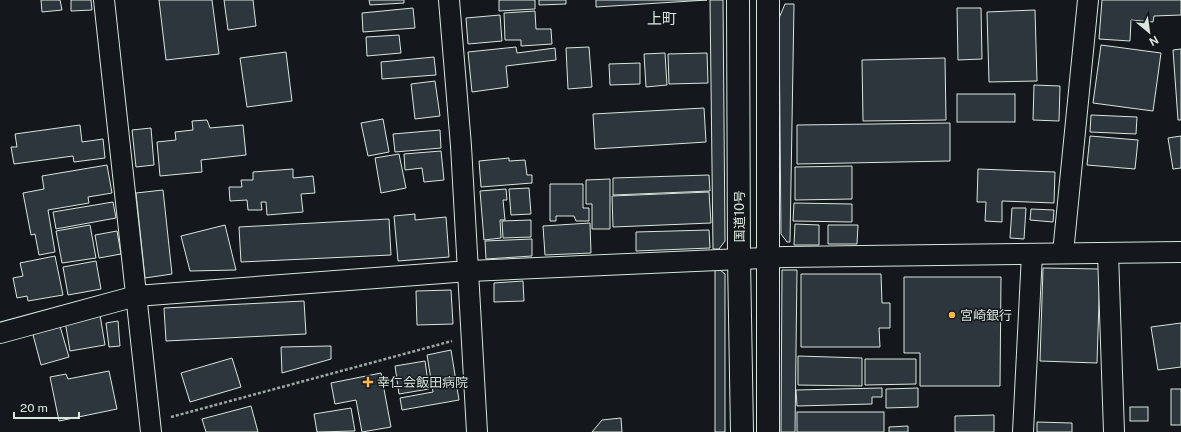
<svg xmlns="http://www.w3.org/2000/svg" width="1181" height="432" viewBox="0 0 1181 432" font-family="'Public Sans','Noto Sans JP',sans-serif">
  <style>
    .building { fill: #2c363c; stroke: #d8e6dc }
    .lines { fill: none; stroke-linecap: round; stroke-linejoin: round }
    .street-casing { stroke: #d8e6dc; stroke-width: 22 }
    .highway-casing { stroke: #d8e6dc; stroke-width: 24 }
    .path { stroke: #9da8a2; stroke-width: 2.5; stroke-dasharray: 3 2; stroke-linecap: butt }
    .street { stroke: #14181c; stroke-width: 20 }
    .highway { stroke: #14181c; stroke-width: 22 }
    .poi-dot { fill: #ffb74d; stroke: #14181c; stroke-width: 1.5 }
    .labels { text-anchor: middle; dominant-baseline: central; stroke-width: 3; stroke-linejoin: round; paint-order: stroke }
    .street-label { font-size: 13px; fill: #d8e6dc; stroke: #14181c }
    .poi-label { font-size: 13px; fill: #d8e6dc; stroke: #14181c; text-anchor: start }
    .quarter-label { font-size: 15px; fill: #d8e6dc; stroke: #14181c }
  </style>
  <rect width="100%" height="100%" fill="#14181c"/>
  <g class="building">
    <polygon points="41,0 60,0 62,10 42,12"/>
    <polygon points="71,0 91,0 92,10 71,11"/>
    <polygon points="159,0 212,0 219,54 166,60"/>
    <polygon points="224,0 253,0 256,26 228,30"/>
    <polygon points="369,0 404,0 404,3 370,5"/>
    <polygon points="499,0 535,0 535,9 499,11"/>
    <polygon points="539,0 566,0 566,4 539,5"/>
    <polygon points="596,0 707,0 596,7"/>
    <polygon points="710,0 723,0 725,241 719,249 713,249"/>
    <polygon points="1102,0 1181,0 1181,15 1154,16 1153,22 1131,20 1130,41 1099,39"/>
    <polygon points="785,4 794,4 790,242 787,242 781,234 779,18"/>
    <polygon points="413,8 415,28 363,32 362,13"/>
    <polygon points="957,8 981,8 982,59 958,60"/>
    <polygon points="1035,10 1037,81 989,82 987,12"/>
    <polygon points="535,11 536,29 551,29 552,44 521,46 521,40 505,40 504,13"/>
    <polygon points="500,15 502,41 468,44 466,18"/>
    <polygon points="399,35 401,53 367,56 366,37"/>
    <polygon points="1101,45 1161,53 1153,111 1093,103"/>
    <polygon points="516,47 517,53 555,48 556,60 506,66 508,87 472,92 468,52"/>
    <polygon points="589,47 592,87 568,89 566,48"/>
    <polygon points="1181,49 1181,120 1178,120 1173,50"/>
    <polygon points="286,52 292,101 247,107 240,58"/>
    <polygon points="665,53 667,85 646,87 644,54"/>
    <polygon points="707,53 708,83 669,84 668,54"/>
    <polygon points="434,57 436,75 382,79 381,62"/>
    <polygon points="945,58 946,120 863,121 862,60"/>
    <polygon points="640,63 640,84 610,85 609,64"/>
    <polygon points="435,81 440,116 415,119 411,84"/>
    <polygon points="1034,85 1060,86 1059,121 1033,120"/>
    <rect x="957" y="94" width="58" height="28"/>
    <polygon points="704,108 706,142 595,149 593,114"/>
    <polygon points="1091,115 1137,117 1136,134 1090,132"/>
    <polygon points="383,119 389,152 368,156 361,123"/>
    <polygon points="207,120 210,128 243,125 246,155 201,160 202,172 160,176 157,142 176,140 175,132 193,130 192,121"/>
    <polygon points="950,123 950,161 797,164 797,125"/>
    <polygon points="80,125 82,142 103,139 105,158 74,162 73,156 14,164 11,147 17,147 15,134"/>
    <polygon points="151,128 154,165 136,167 132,130"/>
    <polygon points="440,130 441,148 395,152 393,134"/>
    <polygon points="1090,136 1138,140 1135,169 1087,165"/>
    <polygon points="1181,136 1181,168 1173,169 1168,138"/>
    <polygon points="441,151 444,180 424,182 422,168 405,170 404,154"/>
    <polygon points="399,154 406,188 381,193 375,158"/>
    <polygon points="509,158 509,161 525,160 527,175 532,175 532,183 481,187 479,161"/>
    <polygon points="107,165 112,193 88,197 89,203 48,210 55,252 39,255 35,234 31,235 23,193 44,189 42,176"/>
    <polygon points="852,166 852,199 795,200 795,167"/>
    <polygon points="293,169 293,178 313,176 315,193 301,194 303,212 267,215 266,202 261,202 262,210 248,210 247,200 230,201 229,187 242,187 241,180 253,180 253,172"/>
    <polygon points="978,169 1055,172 1054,203 1002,201 1002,222 985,221 986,202 977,202"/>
    <polygon points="709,175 710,191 613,195 613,178"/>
    <polygon points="610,179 610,229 592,229 592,204 586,204 586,180"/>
    <polygon points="550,184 583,184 583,208 589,208 589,221 576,221 574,216 556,216 556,221 550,221"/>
    <polygon points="529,188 531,214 511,215 509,189"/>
    <polygon points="506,189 507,200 503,200 505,220 500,220 501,238 484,240 480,191"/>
    <polygon points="163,190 172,274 145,278 136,193"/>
    <polygon points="709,192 711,223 613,227 612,196"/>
    <polygon points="113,202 116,218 56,229 53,212"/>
    <polygon points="794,203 852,204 852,222 793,221"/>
    <polygon points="1012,208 1026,208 1024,239 1010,238"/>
    <polygon points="1031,209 1054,210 1053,222 1030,220"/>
    <polygon points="415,214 415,220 446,217 449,257 398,261 394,216"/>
    <polygon points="389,219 391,255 241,262 239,227"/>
    <polygon points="531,220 531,237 503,238 502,221"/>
    <polygon points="590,223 591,253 545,255 543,226"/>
    <polygon points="795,224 819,225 819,245 794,245"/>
    <polygon points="90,225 96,258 62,263 56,231"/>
    <polygon points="225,225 236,270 190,271 181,236"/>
    <polygon points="828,225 858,225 857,244 828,244"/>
    <polygon points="709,230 710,248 636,251 636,232"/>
    <polygon points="117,231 121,254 99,258 95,235"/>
    <polygon points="532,239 532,256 486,259 485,241"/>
    <polygon points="55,256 63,295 28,301 27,296 17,298 13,278 23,276 20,263"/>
    <polygon points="96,261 101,289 68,295 63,267"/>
    <polygon points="715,266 725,274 725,432 715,432"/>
    <polygon points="1043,268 1100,269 1097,363 1040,361"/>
    <polygon points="782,270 797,270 795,432 781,432"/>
    <polygon points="801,274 881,274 882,303 890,303 890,328 879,328 880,347 801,347"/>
    <polygon points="904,277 1001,277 1000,386 920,386 920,353 904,353"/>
    <polygon points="523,281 524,301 494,302 494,283"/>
    <polygon points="451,290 453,324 417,325 416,291"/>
    <polygon points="304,301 306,334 166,341 164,308"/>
    <polygon points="100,315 105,345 70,351 65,321"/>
    <polygon points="118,321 120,346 109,347 106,323"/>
    <polygon points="59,323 69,357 41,365 32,331"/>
    <polygon points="1181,323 1181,367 1158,370 1151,327"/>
    <polygon points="331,346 331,359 282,373 281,347"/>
    <polygon points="451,350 459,400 402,410 400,398 433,392 427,355"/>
    <polygon points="798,356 862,358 862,386 798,385"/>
    <polygon points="232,358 241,387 190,402 181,373"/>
    <polygon points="865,359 916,359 916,384 865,385"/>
    <polygon points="425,361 429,389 399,394 395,366"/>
    <polygon points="109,371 117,409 59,421 50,377 66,374 68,379"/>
    <polygon points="381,373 391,427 362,432 356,400 335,404 331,383"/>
    <polygon points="882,388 882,397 872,397 872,404 797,406 796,390"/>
    <polygon points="918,388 918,407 886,408 886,389"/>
    <rect x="1171" y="389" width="10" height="36"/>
    <polygon points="251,406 258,432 206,432 202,419"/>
    <rect x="1130" y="407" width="18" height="14"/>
    <polygon points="351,408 355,431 317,432 314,414"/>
    <rect x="797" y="412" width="87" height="20"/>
    <polygon points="994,415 994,432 955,432 955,416"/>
    <polygon points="621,418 622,432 592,432 602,420"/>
    <polygon points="1037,422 1072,423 1072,432 1037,432"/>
    <polygon points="908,426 908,432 889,432 889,427"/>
  </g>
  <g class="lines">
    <defs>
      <g id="street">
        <polyline points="104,0 151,432"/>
        <polyline points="449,0 461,146 477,432"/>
        <polyline points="1063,253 1088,0"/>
        <polyline points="1108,253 1114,432"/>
        <polyline points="0,333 136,296 469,271 785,257 1181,252"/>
        <polyline points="1023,432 1032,254"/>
      </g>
      <g id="highway">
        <polyline points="738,0 739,259 742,432"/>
        <polyline points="768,432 768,0"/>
      </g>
    </defs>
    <use href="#street" class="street-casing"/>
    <use href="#highway" class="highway-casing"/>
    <polyline class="path" points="171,417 452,341"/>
    <use href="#street" class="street"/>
    <use href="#highway" class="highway"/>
  </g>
  <g class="poi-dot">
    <circle cx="952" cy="315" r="4"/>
    <path d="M366 376h4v4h4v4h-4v4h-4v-4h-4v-4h4z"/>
  </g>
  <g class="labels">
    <g class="street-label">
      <text transform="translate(739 216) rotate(-90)">国道10号</text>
    </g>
    <g class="poi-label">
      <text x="960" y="315">宮崎銀行</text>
      <text x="377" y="382">幸仁会飯田病院</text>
    </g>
    <g class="quarter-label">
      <text x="662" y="18">上町</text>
    </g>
  </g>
  <g transform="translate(1149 32) rotate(151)" stroke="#14181c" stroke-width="3" paint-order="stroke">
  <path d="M0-3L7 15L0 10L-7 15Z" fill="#d8e6dc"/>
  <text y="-6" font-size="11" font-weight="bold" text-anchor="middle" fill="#d8e6dc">N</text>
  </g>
  <path d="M14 412v6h65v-6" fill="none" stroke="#d8e6dc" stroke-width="2"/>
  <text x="20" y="412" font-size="12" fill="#d8e6dc" stroke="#14181c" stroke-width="3" paint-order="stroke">20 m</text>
</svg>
